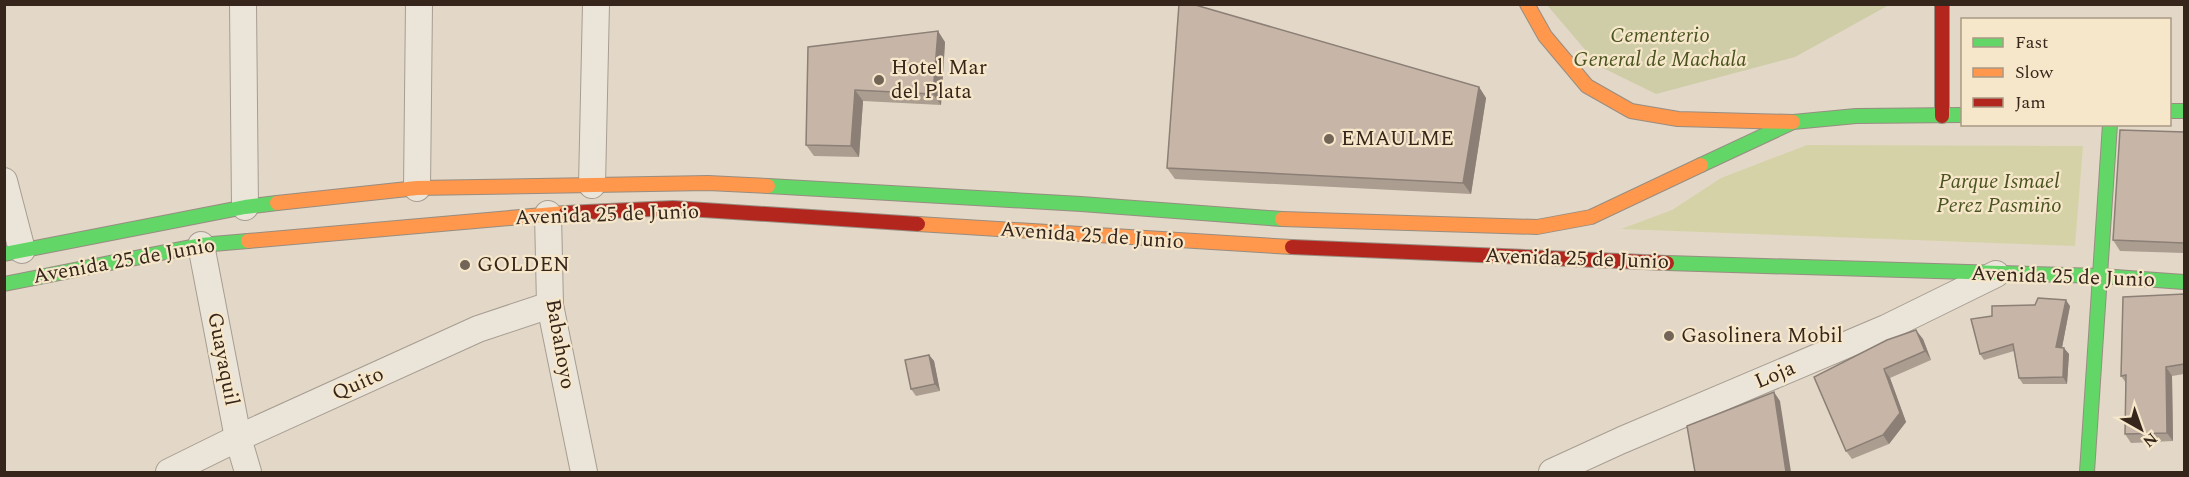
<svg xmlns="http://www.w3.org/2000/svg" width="2189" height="477" viewBox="0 0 2189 477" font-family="Spectral,serif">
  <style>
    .green { fill: #d6d2a8 }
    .cemetery { fill: #cfcca8 }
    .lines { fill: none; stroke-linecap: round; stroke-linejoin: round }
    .street-casing { stroke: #a79d91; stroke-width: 28 }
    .fast-casing { stroke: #978d81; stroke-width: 16 }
    .slow-casing { stroke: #978d81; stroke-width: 16 }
    .jam-casing { stroke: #978d81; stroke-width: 16 }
    .street { stroke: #ebe4d9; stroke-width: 26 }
    .fast { stroke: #63d668; stroke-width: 14 }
    .slow { stroke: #ff974d; stroke-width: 14 }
    .jam { stroke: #b3261e; stroke-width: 14 }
    .wall { fill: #ab9d90 }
    .shaded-wall { fill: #8b7f76 }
    .building { fill: #c7b6a8; stroke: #8b7f76; stroke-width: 1.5 }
    .poi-dot { fill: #726457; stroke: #f7e7ca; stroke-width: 2 }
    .labels { text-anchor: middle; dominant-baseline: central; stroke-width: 4.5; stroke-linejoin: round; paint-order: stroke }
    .park-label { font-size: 21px; font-style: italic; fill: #49531f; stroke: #f7e7ca }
    .poi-label { font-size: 21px; fill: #35251a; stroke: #f7e7ca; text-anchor: start }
    .street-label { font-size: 21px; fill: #35251a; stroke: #f7e7ca }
  </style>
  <rect width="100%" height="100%" fill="#e3d8c7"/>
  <polygon class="green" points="1807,145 2083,146 2075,246 1621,229 1672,210 1721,178"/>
  <polygon class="cemetery" points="1547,5 1889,5 1795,57 1656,94 1599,66"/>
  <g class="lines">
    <defs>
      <g id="street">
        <polyline points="243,4 245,207"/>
        <polyline points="4,181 22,250"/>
        <polyline points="592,185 596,4"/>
        <polyline points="417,188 419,4"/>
        <polyline points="548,214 550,305 584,472"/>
        <polyline points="201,245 238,438 248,472"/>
        <polyline points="169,472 238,438 478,329 550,305"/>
        <polyline points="1552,472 1622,440 1886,328 1996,274"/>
      </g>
      <g id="fast">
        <polyline points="2170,111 2184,111"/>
        <polyline points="1701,165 1793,122 1856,116 1962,115"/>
        <polyline points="768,186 1081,204 1282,219"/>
        <polyline points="4,254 245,207 277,203"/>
        <polyline points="1667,263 2101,276 2184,282"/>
        <polyline points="4,284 201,245 248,241"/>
        <polyline points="2087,472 2110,124"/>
      </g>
      <g id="slow">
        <polyline points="1527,4 1545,36 1587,86 1631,111 1678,119 1793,122"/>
        <polyline points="277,203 417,188 708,183 768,186"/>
        <polyline points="1282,219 1537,227 1591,217 1701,165"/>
        <polyline points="918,224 1292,247"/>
        <polyline points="248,241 566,213"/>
      </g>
      <g id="jam">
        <polyline points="1942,4 1942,116"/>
        <polyline points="566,213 673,208 918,224"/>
        <polyline points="1292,247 1667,263"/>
      </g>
    </defs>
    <use href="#street" class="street-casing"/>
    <use href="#fast" class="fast-casing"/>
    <use href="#slow" class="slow-casing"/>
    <use href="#jam" class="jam-casing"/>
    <use href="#street" class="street"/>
    <use href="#fast" class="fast"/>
    <use href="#slow" class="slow"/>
    <use href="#jam" class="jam"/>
  </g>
  <g class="wall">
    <polygon points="945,42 941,105 863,101 859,157 814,156 806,145 808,47"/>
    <polygon points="1479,87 1486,98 1471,194 1175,179 1167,168"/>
    <polygon points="2184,132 2184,253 2120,251 2113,240"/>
    <polygon points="2184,294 2184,374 2172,376 2173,441 2131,443 2125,434 2126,383 2121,376"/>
    <polygon points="2070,306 2062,347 2069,354 2067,384 2023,384 2019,378 2014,351 1984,360 1980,354"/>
    <polygon points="1923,339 1931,360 1890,378 1906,422 1889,444 1852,459 1846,451 1814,377"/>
    <polygon points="929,355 934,361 940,391 916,396 911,389"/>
  </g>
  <g class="shaded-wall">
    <polygon points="938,31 945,42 941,105 933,94"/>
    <polygon points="1479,87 1486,98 1471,194 1463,183"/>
    <polygon points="855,90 863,101 859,157 851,146"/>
    <polygon points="2066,300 2070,306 2061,353 2056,347"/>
    <polygon points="1916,330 1923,339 1931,360 1925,351"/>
    <polygon points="2064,348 2069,354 2067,384 2063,377"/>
    <polygon points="929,355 934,361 940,391 935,384"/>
    <polygon points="2166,367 2172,376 2173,441 2167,433"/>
    <polygon points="1884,369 1890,378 1906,422 1889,444 1883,435"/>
    <polygon points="1774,392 1780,401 1791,472 1786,472"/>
  </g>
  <g class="building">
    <polygon points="1179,4 1192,4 1479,87 1463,183 1167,168"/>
    <polygon points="938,31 933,94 855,90 851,146 806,145 808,47"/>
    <polygon points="2120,130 2184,132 2184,243 2113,240"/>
    <polygon points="2184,294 2184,364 2166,367 2167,433 2125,434 2126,375 2121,376 2123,297"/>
    <polygon points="2038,298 2066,300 2056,347 2064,348 2063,377 2019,378 2013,344 1980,354 1971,319 1992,316 1992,306 2035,305"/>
    <polygon points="1916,330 1925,351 1884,369 1900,413 1883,435 1846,451 1814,377 1887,340"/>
    <polygon points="929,355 935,384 911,389 905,360"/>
    <polygon points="1774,392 1786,472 1695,472 1687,426"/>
  </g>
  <g class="poi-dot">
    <circle cx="879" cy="80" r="6"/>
    <circle cx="1329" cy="139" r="6"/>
    <circle cx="465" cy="265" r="6"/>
    <circle cx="1669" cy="336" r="6"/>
  </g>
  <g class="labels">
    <g class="park-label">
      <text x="1660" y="36">Cementerio<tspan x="1660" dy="24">General de Machala</tspan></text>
      <text x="1999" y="182">Parque Ismael<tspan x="1999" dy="24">Perez Pasmiño</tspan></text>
    </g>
    <g class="poi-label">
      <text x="891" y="68">Hotel Mar<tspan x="891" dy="24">del Plata</tspan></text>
      <text x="1341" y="139">EMAULME</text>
      <text x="477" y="265">GOLDEN</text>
      <text x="1681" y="336">Gasolinera Mobil</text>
    </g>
    <g class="street-label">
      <text transform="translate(607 215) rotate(-2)">Avenida 25 de Junio</text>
      <text transform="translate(1092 236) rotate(4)">Avenida 25 de Junio</text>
      <text transform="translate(1577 259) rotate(2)">Avenida 25 de Junio</text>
      <text transform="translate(124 261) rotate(-10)">Avenida 25 de Junio</text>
      <text transform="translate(2063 277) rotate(2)">Avenida 25 de Junio</text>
      <text transform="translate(560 344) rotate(80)">Babahoyo</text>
      <text transform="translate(223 359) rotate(79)">Guayaquil</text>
      <text transform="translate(1775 375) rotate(-23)">Loja</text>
      <text transform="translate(358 384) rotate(-24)">Quito</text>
    </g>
  </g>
  <rect width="2189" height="477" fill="none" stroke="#35251a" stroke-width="12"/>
  <rect x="1961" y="18" width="210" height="108" fill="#f7e7ca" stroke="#a99984" stroke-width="1.5"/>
  <rect x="1973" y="38" width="30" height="9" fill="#63d668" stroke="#a99984" stroke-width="1.5"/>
  <text x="2015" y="48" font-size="18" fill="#35251a">Fast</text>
  <rect x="1973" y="68" width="30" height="9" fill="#ff974d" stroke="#a99984" stroke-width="1.5"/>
  <text x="2015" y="78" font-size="18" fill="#35251a">Slow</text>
  <rect x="1973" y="98" width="30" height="9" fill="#b3261e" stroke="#a99984" stroke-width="1.5"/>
  <text x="2015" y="108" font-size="18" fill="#35251a">Jam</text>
  <g transform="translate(2141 429) rotate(140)" stroke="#f7e7ca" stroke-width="4.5" paint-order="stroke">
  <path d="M0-4.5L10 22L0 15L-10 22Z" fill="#35251a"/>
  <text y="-9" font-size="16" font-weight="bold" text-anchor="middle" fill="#35251a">N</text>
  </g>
</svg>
